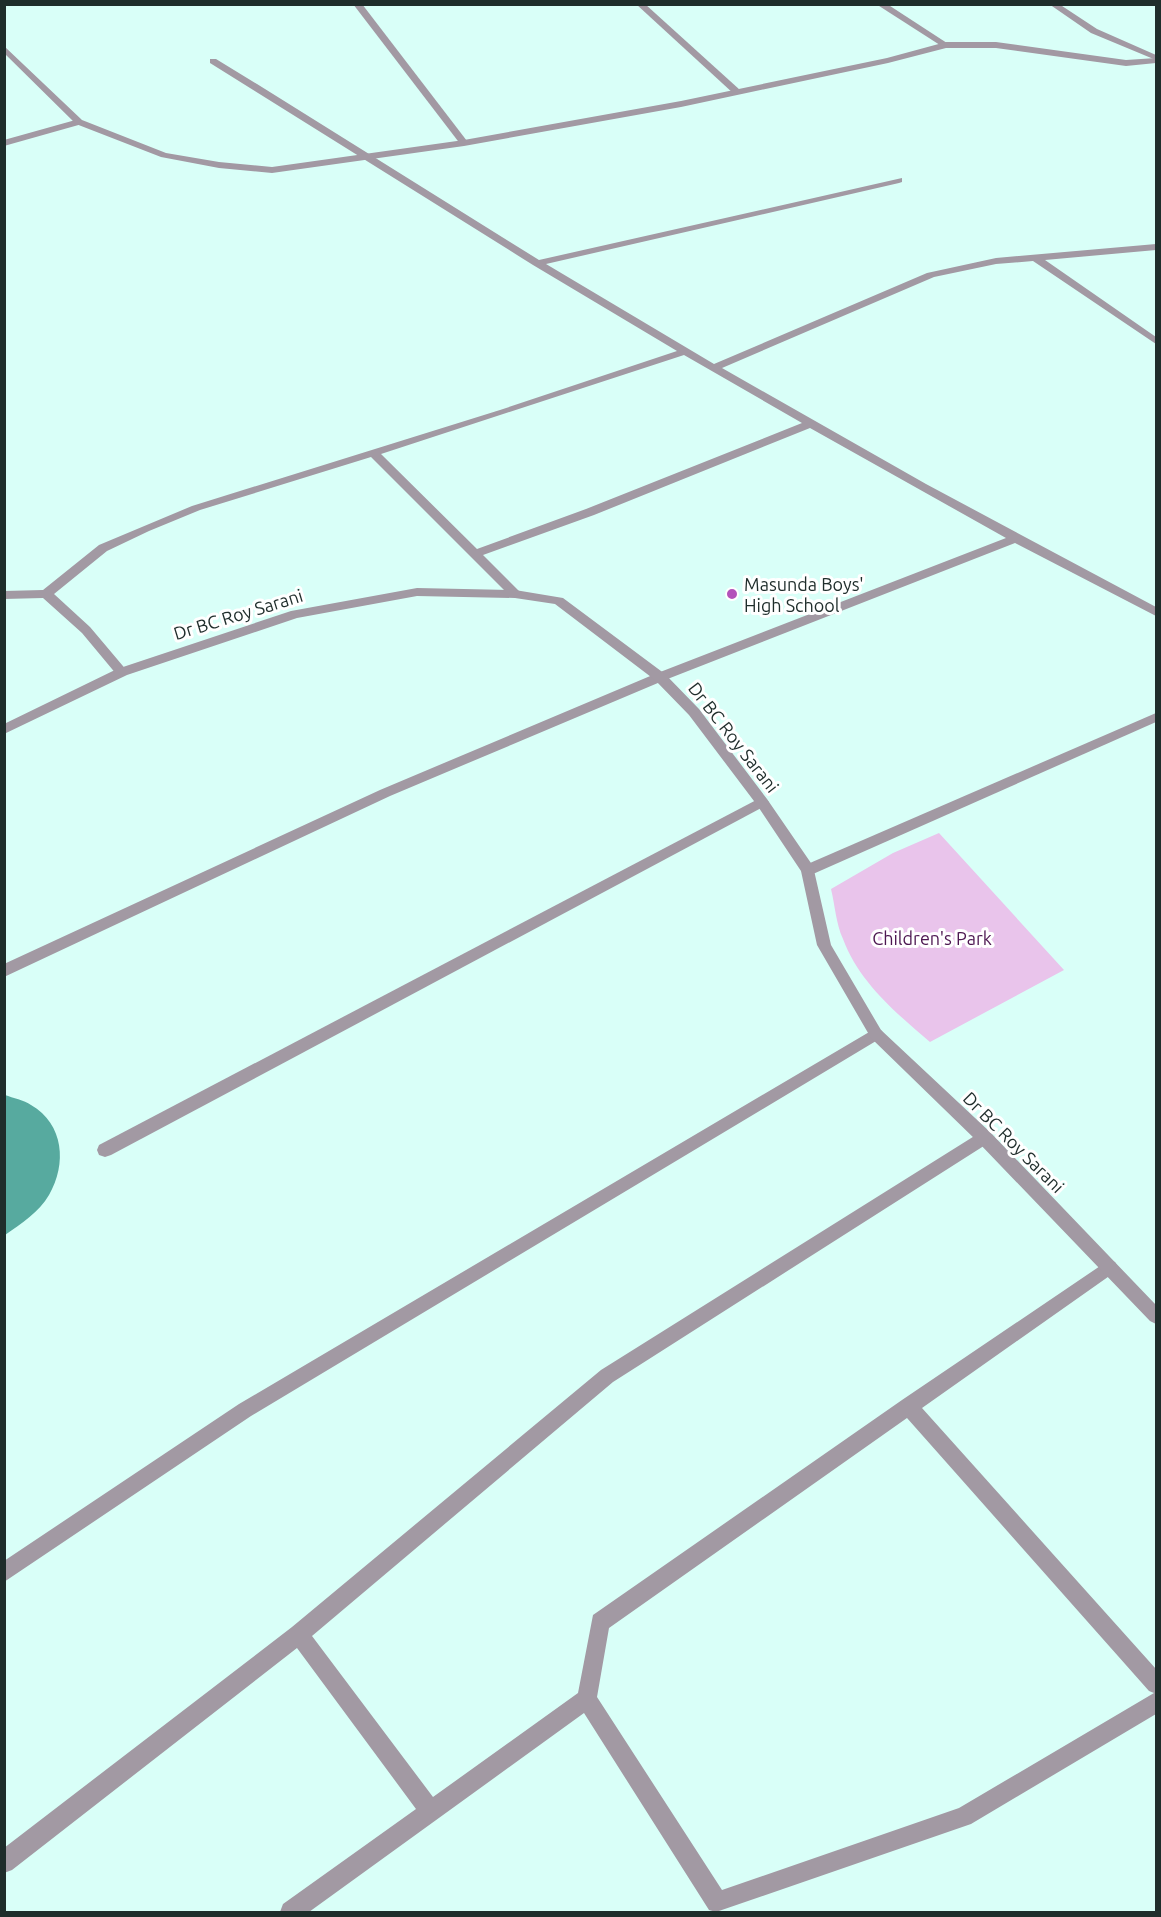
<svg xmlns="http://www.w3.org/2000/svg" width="1161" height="1917" viewBox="0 0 1161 1917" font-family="Ubuntu,sans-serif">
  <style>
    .green { fill: #e9c4eb }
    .water { fill: #57aa9f }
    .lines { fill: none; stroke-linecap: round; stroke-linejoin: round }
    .minor { fill: #a299a3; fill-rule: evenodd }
    .tertiary { fill: #a299a3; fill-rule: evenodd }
    .poi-dot { fill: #b352ba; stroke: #fff; stroke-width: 2 }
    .labels { text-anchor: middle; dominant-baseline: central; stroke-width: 6; stroke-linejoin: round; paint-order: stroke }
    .poi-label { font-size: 18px; fill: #1f2d2b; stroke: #fff; text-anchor: start }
    .street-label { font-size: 18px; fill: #1f2d2b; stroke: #fff }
    .park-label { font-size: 18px; fill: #4d1751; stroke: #fff }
  </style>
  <rect width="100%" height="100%" fill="#d9fff8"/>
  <path class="green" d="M939,833L1064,970L930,1042C896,1013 859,982 843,939C836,924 835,905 831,889L893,853Z"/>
  <path class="water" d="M5,1095C13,1098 24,1100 31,1105C64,1124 67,1164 49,1195C39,1212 21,1224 5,1235Z"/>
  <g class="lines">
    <g class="minor">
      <polygon points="353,4 362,4 467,141 467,145 461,145"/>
      <polygon points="636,4 645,4 740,90 740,94 734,94"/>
      <polygon points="876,4 887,4 950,45 943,47"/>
      <polygon points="1049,4 1059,4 1097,29 1156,55 1156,60 1091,33"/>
      <path d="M210,59H216L257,84L539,260L902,178V182L899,183L546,264L714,364L927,273L996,258L1156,244V250L1045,260L1156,337V344L1033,261L996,264L934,277L722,368L926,484L1156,607V616L1015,543L665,680L390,796L4,977V964L380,790L655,674L1006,538L810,428L594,515L483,555L519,591L521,594L519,597H511L371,457L200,510L149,531L107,551L54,594L90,627L128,672L122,676L117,675L82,633L43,598L4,599V591L43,590L99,545L192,506L500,410L677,351L533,265L210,63ZM684,355L802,423L586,509L477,549L381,454Z"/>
      <polygon points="79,119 84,122 82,124 4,146 4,140"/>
      <polygon points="1156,713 1156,722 813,874 803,874 801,870 803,866"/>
      <polygon points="762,797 769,802 767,805 111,1155 105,1157 99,1155 97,1150 99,1145"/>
      <polygon points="876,1028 881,1030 884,1034 881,1038 251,1416 4,1582 4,1561 239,1404"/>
      <path d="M984,1130L990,1132L992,1137L990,1142L613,1382L312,1636L433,1797L578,1693L593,1615L902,1400L1109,1260L1115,1262L1118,1267L1115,1272L922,1408L1156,1669V1714L971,1824L716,1912L709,1910L584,1713L309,1912H280L283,1904L416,1809L297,1648L12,1870L4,1873V1848L292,1627L601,1370ZM907,1418L1149,1691L1154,1693L959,1808L722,1890L597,1697L609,1628Z"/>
    </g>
    <g class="tertiary">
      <polygon points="946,42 996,42 1126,60 1156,58 1156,63 1126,66 996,48 946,48 888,63 681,107 464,146 272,173 219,168 161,157 76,124 4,53 4,46 82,120 166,153 219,162 272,167 464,140 681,101 887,58"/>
      <polygon points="417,588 515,590 563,598 665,674 699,709 767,799 813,866 831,945 881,1030 990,1132 1156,1305 1156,1324 1150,1321 978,1142 871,1038 817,945 801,871 757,805 689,715 655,680 555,604 515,598 417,596 297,618 127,675 4,734 4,724 117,669 291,611"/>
    </g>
  </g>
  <circle class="poi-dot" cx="732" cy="594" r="6"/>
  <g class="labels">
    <g class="poi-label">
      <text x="744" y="584">Masunda Boys'<tspan x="744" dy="21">High School</tspan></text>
    </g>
    <g class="street-label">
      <text transform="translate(238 614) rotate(-17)">Dr BC Roy Sarani</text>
      <text transform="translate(734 737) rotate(52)">Dr BC Roy Sarani</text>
      <text transform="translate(1014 1142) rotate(45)">Dr BC Roy Sarani</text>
    </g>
    <g class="park-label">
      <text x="932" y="938">Children's Park</text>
    </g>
  </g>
  <rect width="1161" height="1917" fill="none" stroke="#1f2d2b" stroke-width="12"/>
</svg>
